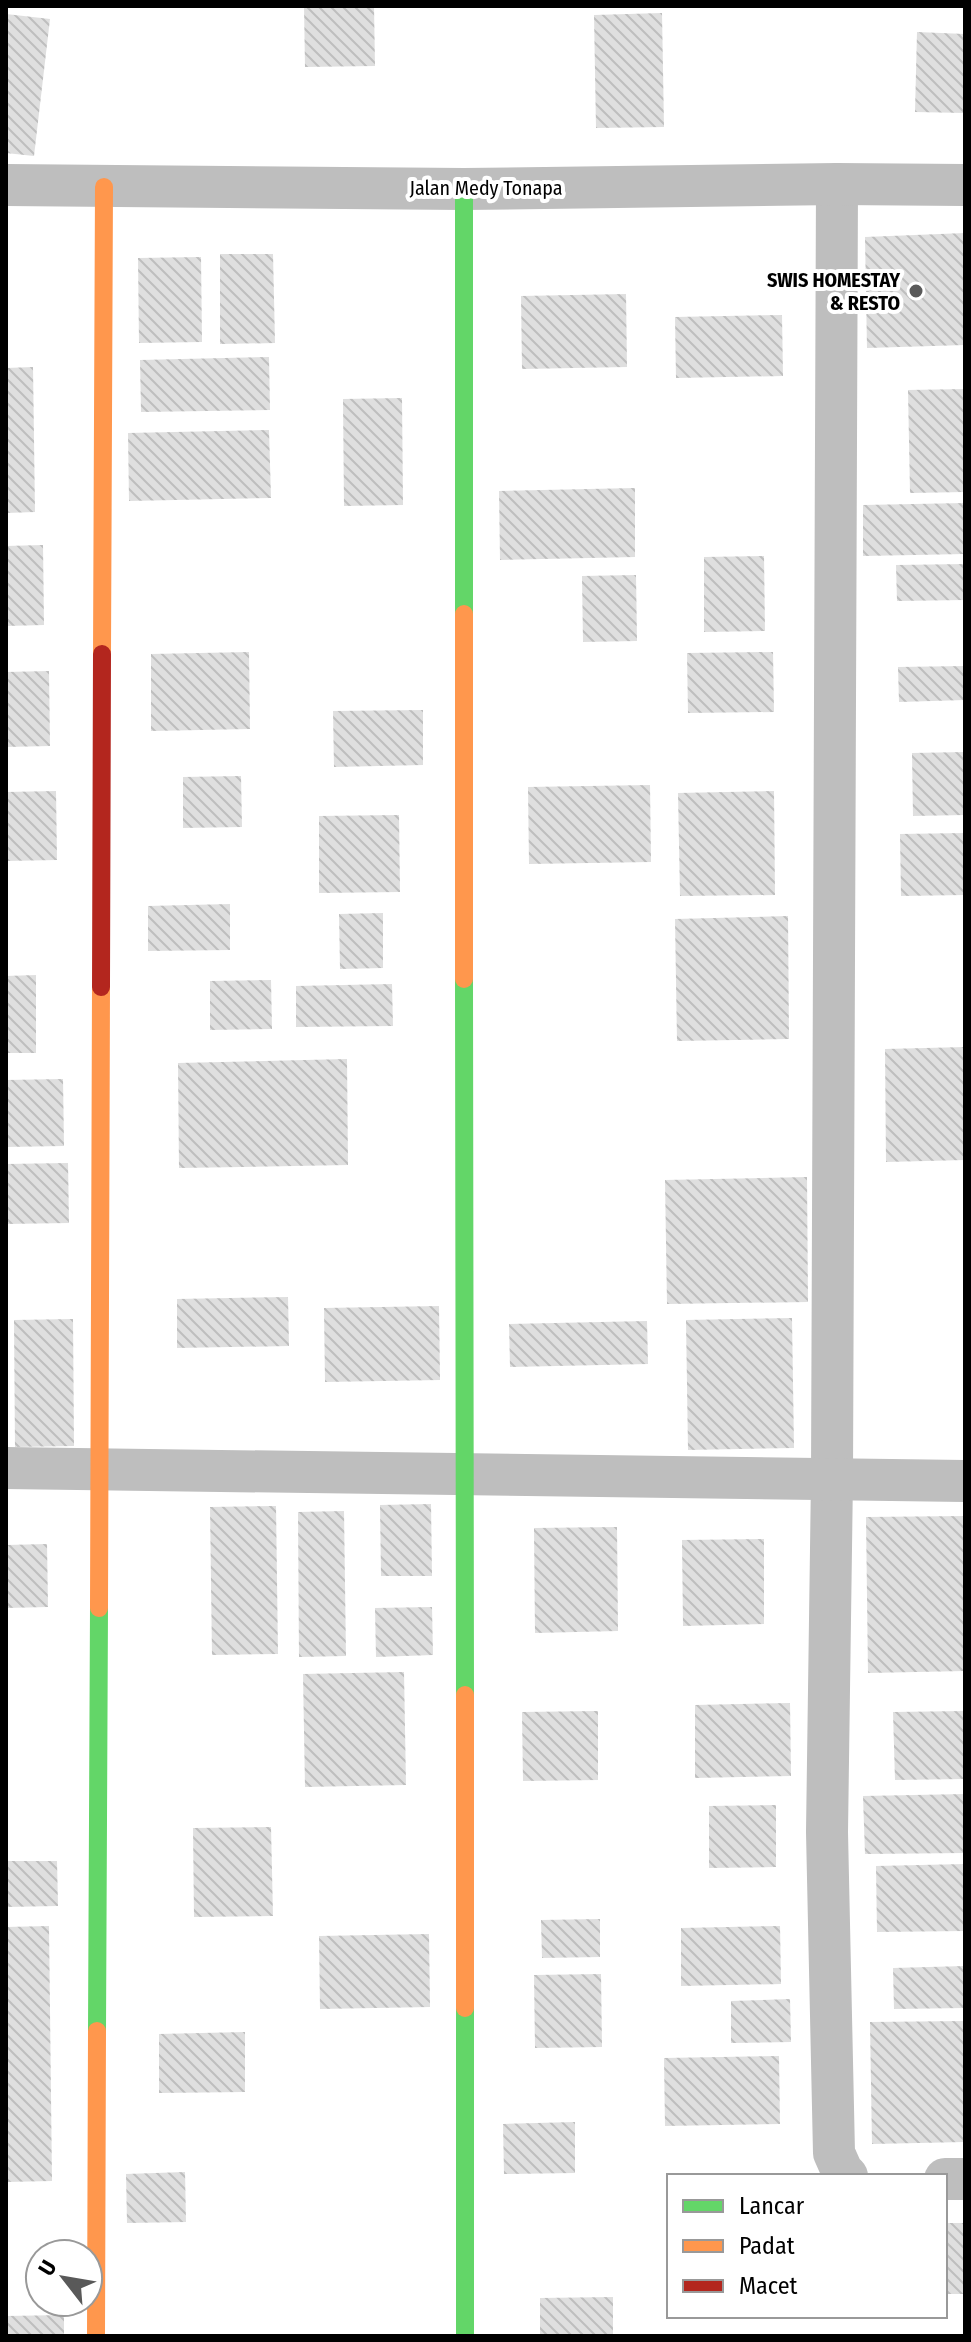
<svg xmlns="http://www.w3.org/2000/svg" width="971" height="2342" viewBox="0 0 971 2342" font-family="'Fira Sans Condensed',sans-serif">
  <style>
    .building { fill: url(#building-back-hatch) }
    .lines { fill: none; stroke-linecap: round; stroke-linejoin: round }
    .street { stroke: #bebebe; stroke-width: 42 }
    .fast { stroke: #63d668; stroke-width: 18 }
    .slow { stroke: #ff974d; stroke-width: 18 }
    .jam { stroke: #b3261e; stroke-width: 18 }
    .poi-dot { fill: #595959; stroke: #fff; stroke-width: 3 }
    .labels { text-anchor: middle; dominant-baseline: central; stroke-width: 8; stroke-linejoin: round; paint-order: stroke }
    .street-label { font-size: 20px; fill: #000; stroke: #fff }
    .poi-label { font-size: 20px; font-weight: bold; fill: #000; stroke: #fff; text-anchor: end }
  </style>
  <defs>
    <pattern id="building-back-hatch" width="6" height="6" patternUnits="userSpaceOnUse" patternTransform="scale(2)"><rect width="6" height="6" fill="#dfdfdf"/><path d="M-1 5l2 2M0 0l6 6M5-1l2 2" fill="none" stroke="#bebebe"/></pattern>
  </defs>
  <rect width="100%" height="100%" fill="#fff"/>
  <g class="building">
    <polygon points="304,6 374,6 375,66 305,67"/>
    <polygon points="662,13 664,127 596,128 594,15"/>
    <polygon points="6,14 50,19 34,156 6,153"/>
    <polygon points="917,32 965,34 965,113 915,112"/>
    <polygon points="965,233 965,345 867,348 865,237"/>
    <polygon points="220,254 273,254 275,343 220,344"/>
    <polygon points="201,257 202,342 139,343 138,258"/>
    <polygon points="626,294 627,367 522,369 521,296"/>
    <polygon points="782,315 783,376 676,378 675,317"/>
    <polygon points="269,357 270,410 141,412 140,360"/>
    <polygon points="33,367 35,512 6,513 6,368"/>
    <polygon points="965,389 965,492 910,493 908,390"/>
    <polygon points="402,398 403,505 344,506 343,399"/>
    <polygon points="269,430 271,498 129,501 128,433"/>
    <polygon points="635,488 635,557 500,560 499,491"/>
    <polygon points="965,503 965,554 863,556 863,505"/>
    <polygon points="43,545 44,625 6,626 6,546"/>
    <polygon points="764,556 765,631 704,632 704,557"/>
    <polygon points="965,564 965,600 897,601 896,565"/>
    <polygon points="636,575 637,641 583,642 582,576"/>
    <polygon points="249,652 250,729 151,731 151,654"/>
    <polygon points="773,652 774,712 688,713 687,653"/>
    <polygon points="965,666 965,700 899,702 898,667"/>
    <polygon points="49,671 50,746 6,747 6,672"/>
    <polygon points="423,710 423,765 334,767 333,711"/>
    <polygon points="965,752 965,815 913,816 912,753"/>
    <polygon points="241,776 242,827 183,828 183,777"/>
    <polygon points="650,785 651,862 529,864 528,787"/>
    <polygon points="56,791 57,860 6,861 6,792"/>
    <polygon points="774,791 775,895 680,896 678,793"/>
    <polygon points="399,815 400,892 319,893 319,816"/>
    <polygon points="965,833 965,895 901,896 900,834"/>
    <polygon points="230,904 230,950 148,951 148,906"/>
    <polygon points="383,913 383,968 340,969 339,914"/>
    <polygon points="788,916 789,1039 677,1041 675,919"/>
    <polygon points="36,975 36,1053 6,1053 6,976"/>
    <polygon points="271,980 272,1029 210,1030 210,981"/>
    <polygon points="392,984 393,1026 296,1027 296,986"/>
    <polygon points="965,1047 965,1160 886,1162 885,1049"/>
    <polygon points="347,1059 348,1165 179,1168 178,1063"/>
    <polygon points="63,1079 64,1146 6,1147 6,1080"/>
    <polygon points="68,1163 69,1223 6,1224 6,1164"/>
    <polygon points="807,1177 808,1302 667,1304 665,1180"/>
    <polygon points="288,1297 289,1346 177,1348 177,1299"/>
    <polygon points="439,1306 440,1380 325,1382 324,1308"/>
    <polygon points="792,1318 794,1448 688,1450 686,1320"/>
    <polygon points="73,1319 74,1446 15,1447 14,1320"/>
    <polygon points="647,1321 648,1364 510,1367 509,1324"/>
    <polygon points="431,1504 432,1576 381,1576 380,1505"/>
    <polygon points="276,1506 278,1654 212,1655 210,1507"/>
    <polygon points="344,1511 346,1656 299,1657 298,1512"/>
    <polygon points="965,1516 965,1671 868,1673 866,1517"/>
    <polygon points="617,1527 618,1631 535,1633 534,1528"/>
    <polygon points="764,1539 764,1624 683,1626 682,1540"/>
    <polygon points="47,1544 48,1607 6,1608 6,1545"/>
    <polygon points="432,1607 433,1655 376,1657 375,1608"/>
    <polygon points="404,1672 406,1785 305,1787 303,1674"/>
    <polygon points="790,1703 791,1776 695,1778 695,1705"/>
    <polygon points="598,1711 598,1780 523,1781 522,1712"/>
    <polygon points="965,1711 965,1779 895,1780 893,1712"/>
    <polygon points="965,1794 965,1853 865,1854 863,1796"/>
    <polygon points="776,1805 776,1867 709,1868 709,1806"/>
    <polygon points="271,1827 273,1916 194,1917 193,1828"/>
    <polygon points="6,1861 57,1861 58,1906 6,1907"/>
    <polygon points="965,1864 965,1931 877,1932 876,1866"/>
    <polygon points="600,1919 600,1957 542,1958 541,1920"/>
    <polygon points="49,1926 52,2181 6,2182 6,1927"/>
    <polygon points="780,1926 781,1984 681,1986 681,1928"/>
    <polygon points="429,1934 430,2007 320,2009 319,1936"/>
    <polygon points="965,1966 965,2008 894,2009 893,1968"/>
    <polygon points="601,1974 602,2047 535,2048 534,1975"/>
    <polygon points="790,1999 791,2042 731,2043 731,2001"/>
    <polygon points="965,2021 965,2142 872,2144 870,2022"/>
    <polygon points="245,2032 245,2092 159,2093 159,2034"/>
    <polygon points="779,2056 780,2124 665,2126 664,2058"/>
    <polygon points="575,2122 575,2173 504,2174 503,2124"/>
    <polygon points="185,2172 186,2222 127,2223 126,2174"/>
    <rect x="945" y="2223" width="20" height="71"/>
    <polygon points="613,2297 613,2336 540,2336 540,2298"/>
    <polygon points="64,2315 64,2336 6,2336 6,2316"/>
  </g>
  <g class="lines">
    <g class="street">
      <polyline points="837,184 832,1478 827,1832 834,2153 842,2171 847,2176"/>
      <polyline points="6,185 464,189 837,184 965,185"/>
      <polyline points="6,1468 965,1481"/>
      <polyline points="945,2179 965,2179"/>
    </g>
    <g class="fast">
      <polyline points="464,189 464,614"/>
      <polyline points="464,979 465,1695"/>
      <polyline points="465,2008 465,2336"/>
      <polyline points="97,2031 99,1608"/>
    </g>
    <g class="slow">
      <polyline points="464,614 464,979"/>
      <polyline points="102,654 104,187"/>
      <polyline points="99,1608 101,987"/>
      <polyline points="465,1695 465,2008"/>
      <polyline points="96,2336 97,2031"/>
    </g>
    <polyline class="jam" points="101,987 102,654"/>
  </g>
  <circle class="poi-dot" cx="916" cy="291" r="8"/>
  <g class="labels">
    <g class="street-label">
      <text x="486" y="188">Jalan Medy Tonapa</text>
    </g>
    <g class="poi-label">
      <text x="900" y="280">SWIS HOMESTAY<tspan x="900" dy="23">&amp; RESTO</tspan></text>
    </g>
  </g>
  <rect width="971" height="2342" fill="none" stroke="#000000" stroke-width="16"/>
  <rect x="667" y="2174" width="280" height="144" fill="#ffffff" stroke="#999999" stroke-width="2"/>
  <rect x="683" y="2200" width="40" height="12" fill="#63d668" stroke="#999999" stroke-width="2"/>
  <text x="739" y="2214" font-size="24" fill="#000000">Lancar</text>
  <rect x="683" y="2240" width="40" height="12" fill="#ff974d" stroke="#999999" stroke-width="2"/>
  <text x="739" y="2254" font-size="24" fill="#000000">Padat</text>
  <rect x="683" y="2280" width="40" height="12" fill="#b3261e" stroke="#999999" stroke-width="2"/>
  <text x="739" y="2294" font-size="24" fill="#000000">Macet</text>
  <g transform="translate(64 2278) rotate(301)"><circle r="38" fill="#ffffff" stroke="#999999" stroke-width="2"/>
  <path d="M0-6L14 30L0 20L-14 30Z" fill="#595959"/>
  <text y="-12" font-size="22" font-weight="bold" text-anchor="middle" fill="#000000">U</text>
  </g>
</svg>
